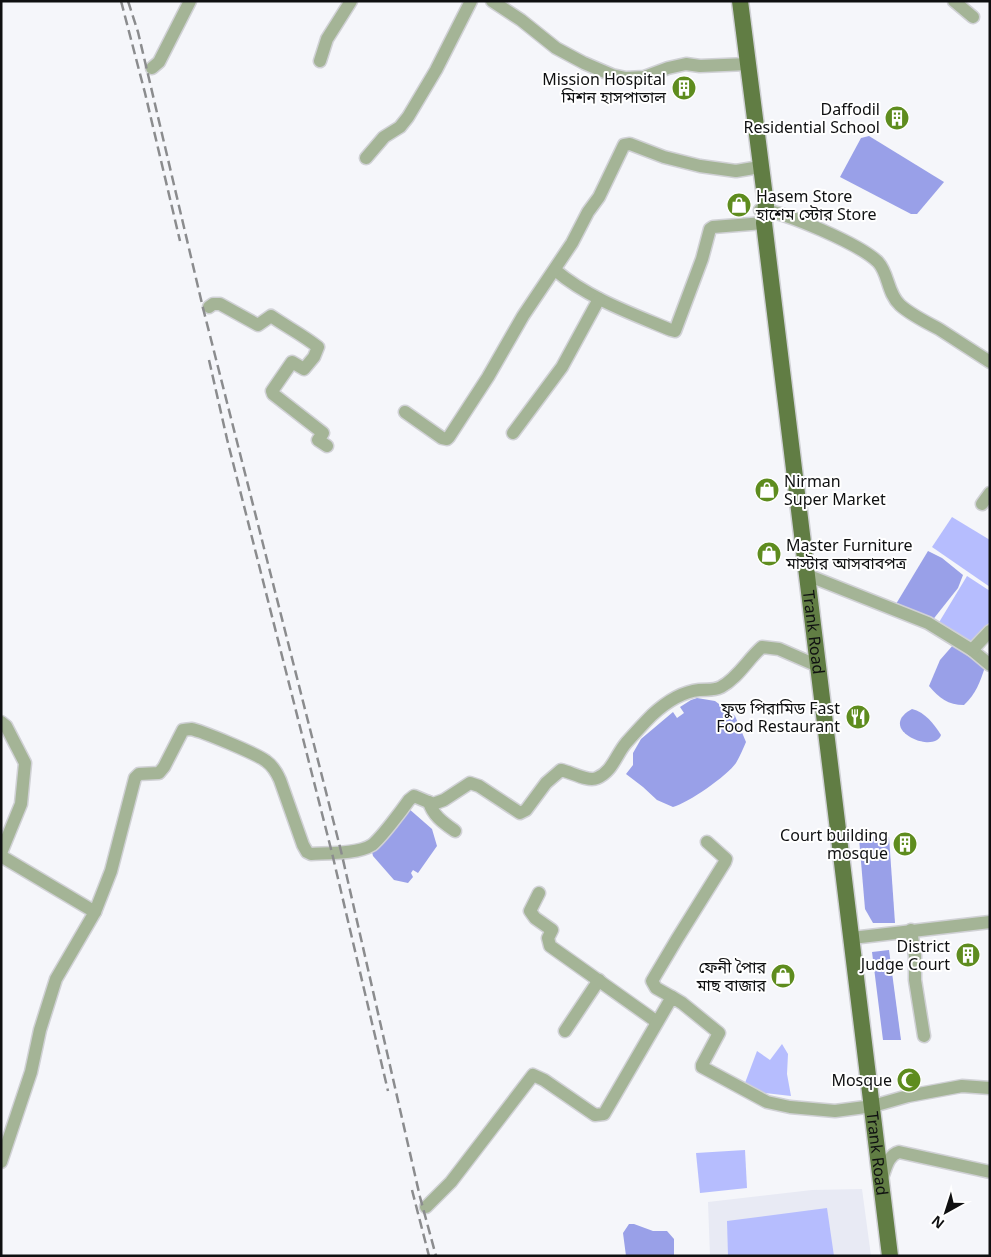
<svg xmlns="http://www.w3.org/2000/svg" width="991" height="1257" viewBox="0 0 991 1257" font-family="'Noto Sans','Noto Sans Bengali',sans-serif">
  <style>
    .built { fill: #e8eaf4 }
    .green { fill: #b6bdfe }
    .water { fill: #99a0e8 }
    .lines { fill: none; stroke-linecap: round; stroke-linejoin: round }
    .minor-casing { stroke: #d0d1d5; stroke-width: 15 }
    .major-casing { stroke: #d0d1d5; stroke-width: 19 }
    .minor { stroke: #a4b496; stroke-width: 12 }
    .major { stroke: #617d44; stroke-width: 16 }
    .rail { stroke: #8b8c8e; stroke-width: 2.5; stroke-dasharray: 10 5; stroke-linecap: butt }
    .labels { text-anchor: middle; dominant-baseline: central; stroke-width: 4; stroke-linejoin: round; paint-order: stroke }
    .poi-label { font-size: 16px; fill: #0f1011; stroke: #fff; text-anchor: end }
    .street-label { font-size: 16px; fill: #0f1011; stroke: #fff }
  </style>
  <rect width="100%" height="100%" fill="#f5f6fa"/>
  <polygon class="built" points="862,1189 871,1256 710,1256 708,1202 812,1190"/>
  <g class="green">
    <polygon points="952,517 990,540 990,587 932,547"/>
    <polygon points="967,576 990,591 990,622 969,643 938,624"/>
    <polygon points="782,1044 788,1054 787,1074 791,1096 765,1093 745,1083 757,1051 770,1060"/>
    <polygon points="745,1150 747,1188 700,1193 696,1153"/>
    <polygon points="827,1208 834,1256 728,1256 727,1221"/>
  </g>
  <g class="water">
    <polygon points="869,136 944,182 917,214 911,214 840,177 861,138"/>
    <polygon points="928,551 942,558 963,575 958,588 931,622 896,604"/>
    <path d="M954,644L985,667C980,682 976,694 964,705C948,705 939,698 929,686L940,660Z"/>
    <path d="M697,698L715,701L735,716L746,742C743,749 740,756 736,763C727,776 688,803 673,807L657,800L643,787L626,774L633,765V753L641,739L673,712L677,718L684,713L680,707L691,700Z"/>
    <path d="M912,709C925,712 934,724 941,735C934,755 875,729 912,709Z"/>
    <polygon points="408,808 432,829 437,846 418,873 413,870 411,873 413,877 408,883 394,880 373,856 371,848"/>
    <polygon points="870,836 889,837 895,923 873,923 865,909 859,838"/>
    <polygon points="889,950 901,1040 883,1040 872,952"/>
    <polygon points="629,1224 634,1224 653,1231 667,1231 674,1239 674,1256 626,1256 623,1233"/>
  </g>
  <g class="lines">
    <defs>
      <g id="minor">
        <polyline points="492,1 521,20 556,48 584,63 612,75 626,78 644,77 668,68 686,64 700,66 748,64"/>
        <polyline points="954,1 973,17"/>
        <polyline points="320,61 327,39 351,1"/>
        <polyline points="152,68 159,62 190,1"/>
        <polyline points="366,158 384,137 400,127 408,117 436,70 471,1"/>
        <path d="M760,210C784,211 861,245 878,262C889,274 887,293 900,305C911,315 926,322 939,329C956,340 973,351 990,362"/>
        <path d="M555,270C588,298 630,313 671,330L675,331L702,259L710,229L713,227L764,223"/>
        <path d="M209,307L213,304H220L258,325L271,316C287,327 303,335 318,347L314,357L304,369L292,362L272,391L273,394L323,433L318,440L327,446"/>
        <polyline points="405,412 442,438 447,439 449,437 488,377 523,316 572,243 588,212 599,197 624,145 630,144 664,157 700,166 736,171 754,168"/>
        <polyline points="513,433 562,367 599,299"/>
        <polyline points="982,504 990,493"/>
        <polyline points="807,575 928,623 972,650 990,665"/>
        <polyline points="972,650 990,631"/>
        <polyline points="1,722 6,726 25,763 21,804 1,853"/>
        <path d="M429,802C433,816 444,823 455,831"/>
        <polyline points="1,856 95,912"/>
        <polyline points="539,893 530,911 535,918 552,930 548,938 550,946 657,1022"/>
        <polyline points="911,930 915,956 915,980 924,1036"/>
        <polyline points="852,938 990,922"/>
        <polyline points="672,997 656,988 652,981 677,939 725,862 726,859 707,842"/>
        <polyline points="565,1031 599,980"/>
        <path d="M1,1162L31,1072L40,1030L56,979L95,912L111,871L135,778L139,774L159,773L164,767L183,730C186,730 189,729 191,729C202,731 257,754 266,761C273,766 277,773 280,780L303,845L307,852L311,854C328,853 358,854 372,845C381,838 402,810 409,800L414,796L433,804L444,800L470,783L479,786L520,813L526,810L546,783L561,770C571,772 588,782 597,778C612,772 616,755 626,743C634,734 643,724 652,715C665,703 680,692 699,690C707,689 713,691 721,687C738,678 748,659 762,647L779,649L818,666"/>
        <path d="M882,1178C886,1168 888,1155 899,1152L990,1172"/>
        <polyline points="426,1207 451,1182 533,1075 544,1080 595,1115 604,1114 672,997 682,1003 719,1033 702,1065 702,1067 767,1102 790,1107 835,1111 873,1106 908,1096 962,1086 990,1088"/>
      </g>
      <g id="major">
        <path id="s1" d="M740,1L766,205L764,223L890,1256"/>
      </g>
    </defs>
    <use href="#minor" class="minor-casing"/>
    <use href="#major" class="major-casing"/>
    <use href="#minor" class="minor"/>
    <use href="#major" class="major"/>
    <g class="rail">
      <polyline points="121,1 145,93 180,241"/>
      <polyline points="128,1 138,32 203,308 341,851 420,1197 436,1256"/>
      <polyline points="209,360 227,439 332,853 388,1091"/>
      <polyline points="412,1190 429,1256"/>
    </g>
  </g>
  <defs>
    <symbol id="building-disc" viewBox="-11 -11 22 22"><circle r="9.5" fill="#5e8c1e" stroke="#fff"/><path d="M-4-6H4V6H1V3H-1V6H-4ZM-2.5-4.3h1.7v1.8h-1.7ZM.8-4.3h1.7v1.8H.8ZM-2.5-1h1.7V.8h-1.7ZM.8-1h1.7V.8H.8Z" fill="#fff"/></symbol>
    <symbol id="shop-disc" viewBox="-11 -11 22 22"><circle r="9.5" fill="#5e8c1e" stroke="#fff"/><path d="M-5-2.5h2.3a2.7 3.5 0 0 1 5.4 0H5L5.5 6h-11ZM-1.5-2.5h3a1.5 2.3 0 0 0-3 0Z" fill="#fff"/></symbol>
    <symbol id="restaurant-disc" viewBox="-11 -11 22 22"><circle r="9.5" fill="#5e8c1e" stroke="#fff"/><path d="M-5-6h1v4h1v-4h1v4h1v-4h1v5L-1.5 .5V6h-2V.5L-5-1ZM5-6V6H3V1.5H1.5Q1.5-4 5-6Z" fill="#fff"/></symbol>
    <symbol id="mosque-disc" viewBox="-11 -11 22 22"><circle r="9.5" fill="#5e8c1e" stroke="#fff"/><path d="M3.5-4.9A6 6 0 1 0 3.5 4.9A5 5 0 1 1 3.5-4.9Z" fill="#fff"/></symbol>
  </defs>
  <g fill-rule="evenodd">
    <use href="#building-disc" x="670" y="74" width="28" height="28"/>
    <use href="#building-disc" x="883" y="104" width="28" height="28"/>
    <use href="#shop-disc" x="725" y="191" width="28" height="28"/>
    <use href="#shop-disc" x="753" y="476" width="28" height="28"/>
    <use href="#shop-disc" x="755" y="540" width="28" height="28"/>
    <use href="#restaurant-disc" x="844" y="703" width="28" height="28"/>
    <use href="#building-disc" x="891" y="830" width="28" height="28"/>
    <use href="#building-disc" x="954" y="941" width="28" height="28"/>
    <use href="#shop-disc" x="769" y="962" width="28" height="28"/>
    <use href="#mosque-disc" x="895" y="1066" width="28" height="28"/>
  </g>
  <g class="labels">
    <g class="poi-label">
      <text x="666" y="79">Mission Hospital<tspan x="666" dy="18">মিশন হাসপাতাল</tspan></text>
      <text x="880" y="109">Daffodil<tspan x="880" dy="18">Residential School</tspan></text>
      <text x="756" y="196" text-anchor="start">Hasem Store<tspan x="756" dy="18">হাশেম স্টোর Store</tspan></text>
      <text x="784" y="481" text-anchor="start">Nirman<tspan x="784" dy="18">Super Market</tspan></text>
      <text x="786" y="545" text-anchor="start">Master Furniture<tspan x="786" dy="18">মাস্টার আসবাবপত্র</tspan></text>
      <text x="840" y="708">ফুড পিরামিড Fast<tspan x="840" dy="18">Food Restaurant</tspan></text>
      <text x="888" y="835">Court building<tspan x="888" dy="18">mosque</tspan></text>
      <text x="950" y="946">District<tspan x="950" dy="18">Judge Court</tspan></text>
      <text x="766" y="967">ফেনী পৈার<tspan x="766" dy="18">মাছ বাজার</tspan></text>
      <text x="892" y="1080">Mosque</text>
    </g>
    <g class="street-label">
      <text stroke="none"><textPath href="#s1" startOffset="636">Trank Road</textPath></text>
      <text stroke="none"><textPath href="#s1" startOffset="1161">Trank Road</textPath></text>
    </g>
  </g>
  <rect width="991" height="1257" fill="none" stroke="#0f1011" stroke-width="5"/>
  <g transform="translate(946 1212) rotate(219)" stroke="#ffffff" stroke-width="4" paint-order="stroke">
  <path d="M0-4L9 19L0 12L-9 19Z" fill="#0f1011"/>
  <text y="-8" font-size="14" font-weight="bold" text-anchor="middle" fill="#0f1011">N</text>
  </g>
</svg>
